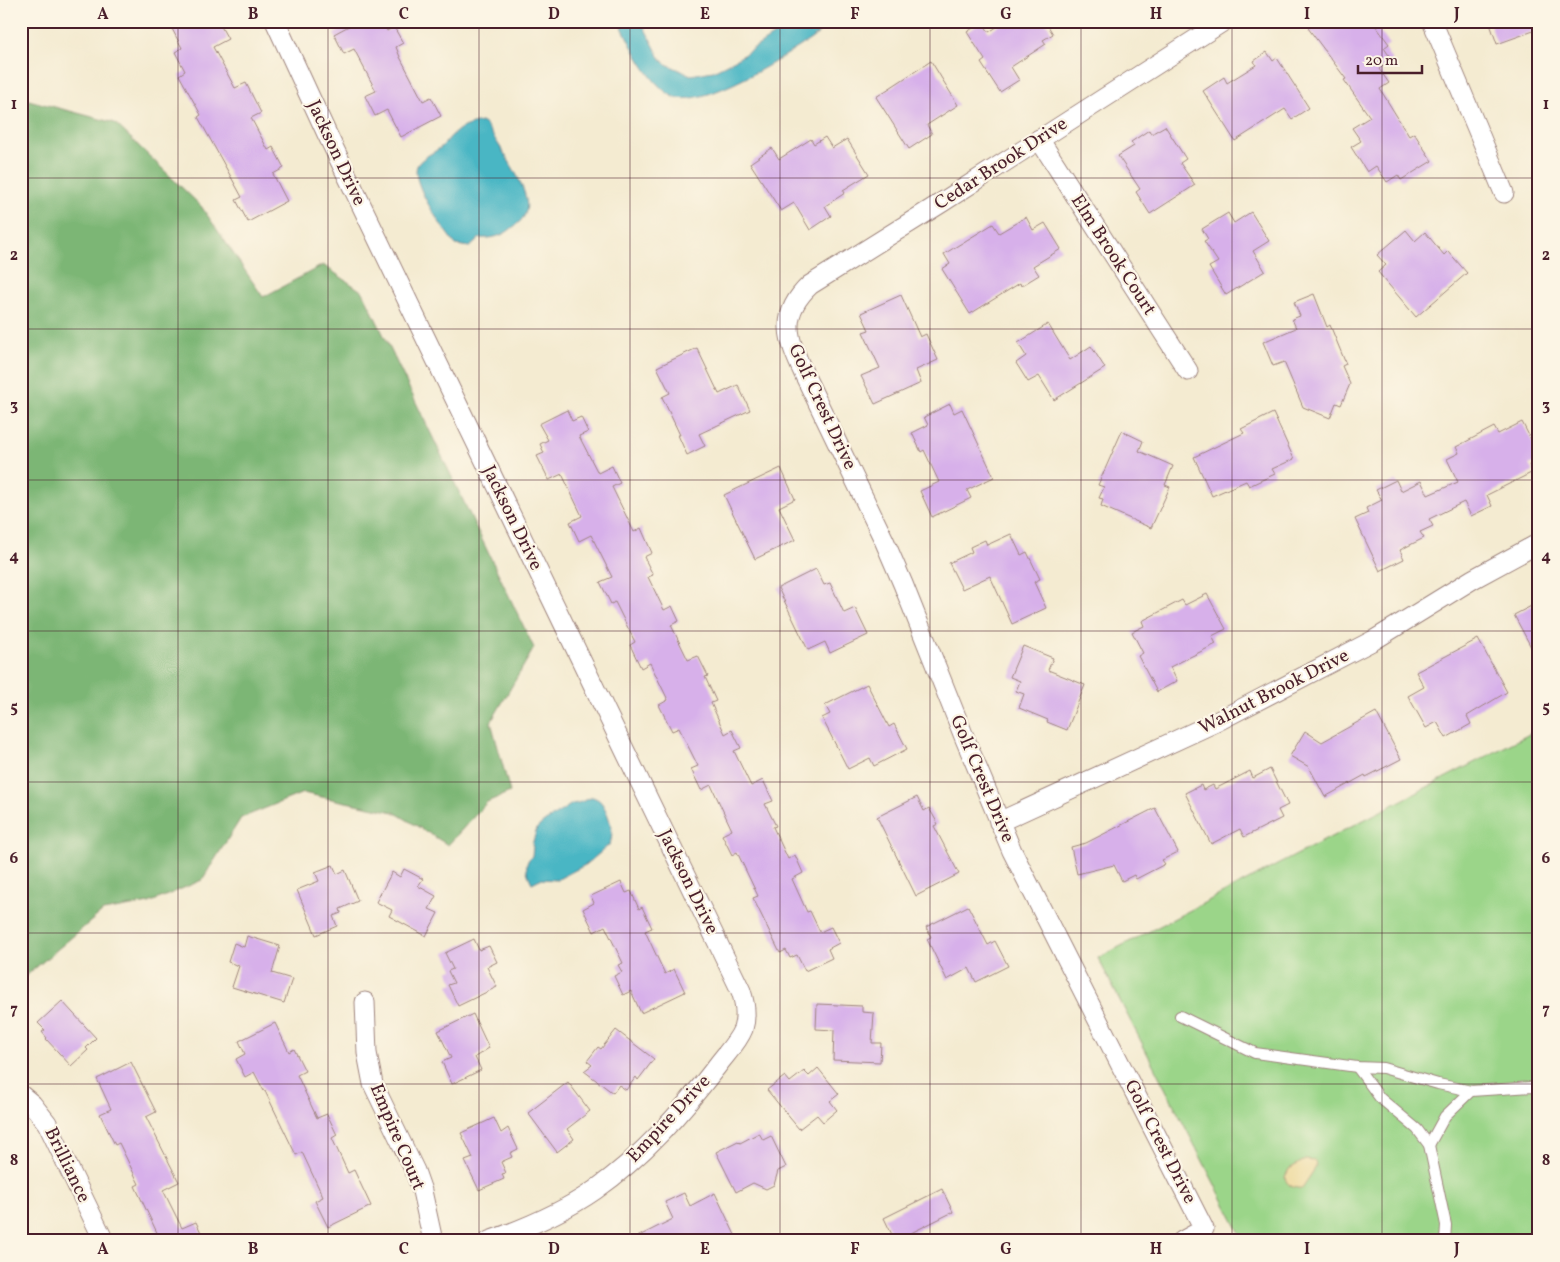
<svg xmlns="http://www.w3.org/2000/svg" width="1560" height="1262" viewBox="0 0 1560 1262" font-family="Vollkorn,serif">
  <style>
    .green { fill: #9bd589; stroke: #727a5a }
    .forest { fill: #7cb675; stroke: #636a50 }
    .sand { fill: #eeda9e; stroke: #9c7c64 }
    .water { fill: #49b6c4; stroke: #4a6a78 }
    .building { fill: #d7b0ea }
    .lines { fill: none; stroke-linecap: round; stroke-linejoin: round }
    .service-casing { stroke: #9f857e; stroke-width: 12 }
    .minor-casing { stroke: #9f857e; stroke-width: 21 }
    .service { stroke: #fff; stroke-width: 10 }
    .minor { stroke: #fff; stroke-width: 19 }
    .grid { fill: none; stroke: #4a1f2b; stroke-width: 1; stroke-opacity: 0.55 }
    .labels { text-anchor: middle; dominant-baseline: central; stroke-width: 4.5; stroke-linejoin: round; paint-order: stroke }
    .street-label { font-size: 19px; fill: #4a1f2b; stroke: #fcf5e5 }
    .neatline { fill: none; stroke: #4a1f2b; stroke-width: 2 }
    .grid-label { font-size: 16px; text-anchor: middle; font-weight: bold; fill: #4a1f2b }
  </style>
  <rect width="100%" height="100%" fill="#fcf5e5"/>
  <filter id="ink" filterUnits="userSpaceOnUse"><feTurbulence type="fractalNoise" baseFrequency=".02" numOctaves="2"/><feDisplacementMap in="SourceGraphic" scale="10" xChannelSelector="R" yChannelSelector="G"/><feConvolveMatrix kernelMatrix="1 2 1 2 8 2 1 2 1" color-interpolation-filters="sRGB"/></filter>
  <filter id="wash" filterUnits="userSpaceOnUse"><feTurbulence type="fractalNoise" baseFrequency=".0096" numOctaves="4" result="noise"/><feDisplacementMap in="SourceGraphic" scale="20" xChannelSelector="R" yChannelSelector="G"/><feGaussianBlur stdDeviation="1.12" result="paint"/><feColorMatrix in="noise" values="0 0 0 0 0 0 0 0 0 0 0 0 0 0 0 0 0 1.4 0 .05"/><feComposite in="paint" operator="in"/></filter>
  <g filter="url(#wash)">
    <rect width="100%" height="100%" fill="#f4ebd1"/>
    <polygon class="green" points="1539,729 1539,1241 1240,1241 1243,1239 1098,958"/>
    <polygon class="forest" points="21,98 115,123 201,206 263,297 323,265 363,292 534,648 491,722 510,792 487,802 448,845 394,812 303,793 241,818 202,880 149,903 103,911 21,980"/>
    <path class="sand" d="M1305,1160L1315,1161L1316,1167L1302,1188C1294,1189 1286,1185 1285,1177L1289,1169Z"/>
    <g class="water">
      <path d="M619,21H641L659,56L664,63L691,75L713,71L737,59L796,21H836C826,26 819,33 811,39C786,56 700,111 672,96C648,82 631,45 619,21Z"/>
      <path d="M481,122L486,125L490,131C500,148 535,195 525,214C523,220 517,224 512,228C503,236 492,239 480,238L470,247L456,245C446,233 407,179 418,164C423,157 433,153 440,148C446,143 450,136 456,132C462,126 473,124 481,122Z"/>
      <path d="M593,797C595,798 598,799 600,801C608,810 616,835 609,845L587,864L562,877L557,880L540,879L532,883C527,873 523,864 532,856L533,847L532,845L537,828L544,822L572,804L578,803Z"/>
    </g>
    <g id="blocks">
      <g class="building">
        <polygon points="168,21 218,21 228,39 213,47 235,88 246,83 261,113 251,118 268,150 273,147 284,168 273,174 287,201 248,222 236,200 242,197 198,117 201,115 179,75 185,71 175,52 182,48"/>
        <polygon points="358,21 382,21 387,31 394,27 403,43 396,47 400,57 423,101 431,97 441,116 401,137 387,110 375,116 365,96 376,91 354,49 344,54 334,34"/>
        <polygon points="1006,21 1045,21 1053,34 1043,40 1046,44 1011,67 1019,80 1000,92 981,63 985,60 967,32 982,22 989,32"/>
        <polygon points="1318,21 1372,21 1389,44 1384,48 1392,60 1379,69 1389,83 1380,89 1409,136 1414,133 1432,161 1401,180 1398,175 1387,182 1376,166 1367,172 1351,147 1361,141 1352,128 1370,117 1344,80 1346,79 1308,28"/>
        <polygon points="1489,21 1539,21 1539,29 1497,44"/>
        <polygon points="1267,52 1273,61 1277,58 1309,108 1292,119 1285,109 1235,141 1203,91 1224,77 1227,83 1256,65 1254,61"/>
        <polygon points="931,61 958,105 927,125 932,134 909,149 876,97"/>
        <polygon points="1165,126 1186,159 1180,163 1195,185 1150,214 1136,192 1140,189 1118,156 1134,146 1131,142 1149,130 1151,134"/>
        <polygon points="825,137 832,148 847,139 869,174 843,190 845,193 825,206 831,216 810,230 794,203 781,211 750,163 772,148 779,159 811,139 814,144"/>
        <polygon points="1251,212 1269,241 1253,251 1265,271 1226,295 1209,267 1218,262 1204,241 1208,239 1202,229 1228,213 1234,223"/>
        <polygon points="1026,217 1033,230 1045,223 1061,249 1033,266 1039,275 1021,286 1020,283 970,314 942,269 950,264 944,254 993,224 999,233"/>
        <polygon points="1406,230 1415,241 1425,232 1444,255 1448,251 1467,273 1416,317 1378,272 1386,265 1377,255"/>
        <polygon points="1314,294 1327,327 1330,325 1346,364 1342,366 1350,384 1341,405 1336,403 1330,418 1303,407 1284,362 1273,366 1263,342 1296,328 1292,319 1300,316 1294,302"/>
        <polygon points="901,295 920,337 926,334 938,360 916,370 921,383 875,404 861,376 880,368 863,332 869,330 861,313"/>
        <polygon points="1048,324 1070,360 1091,346 1105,368 1054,400 1039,376 1028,382 1016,363 1026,356 1018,343"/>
        <polygon points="697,348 719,394 738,385 750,410 699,434 705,446 687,455 678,435 680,435 662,397 670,393 657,367"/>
        <polygon points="950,404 954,413 962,409 994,477 967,490 971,498 932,517 920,491 939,482 924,450 921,452 912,433 928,425 924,417"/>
        <polygon points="567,410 572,421 581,417 588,432 579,436 598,473 612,466 620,483 612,487 634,532 641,528 652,553 644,557 653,575 648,577 664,610 672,606 679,621 671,625 688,660 698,656 708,676 705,677 716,701 711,703 725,734 732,730 741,748 734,751 751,786 763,780 773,801 765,804 776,826 773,827 788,859 795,855 803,873 792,879 807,912 810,911 820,932 831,927 839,943 828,949 832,958 805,971 797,955 790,958 786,950 780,953 753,898 758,896 737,852 732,855 722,835 732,830 711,785 701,790 691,769 698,766 679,728 672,731 659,705 668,700 650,663 641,668 630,645 635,642 615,602 611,604 600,582 612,577 591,535 579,541 570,522 582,516 562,474 549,480 537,456 544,453 540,444 548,440 539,424"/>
        <polygon points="1273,413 1294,459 1272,469 1275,474 1249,486 1246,481 1212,496 1194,457 1244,433 1241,429"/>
        <polygon points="1522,422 1539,455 1539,460 1529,465 1533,472 1487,495 1492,506 1471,516 1464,502 1429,519 1433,526 1420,532 1424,538 1400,550 1404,559 1380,571 1355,519 1368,513 1366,508 1382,500 1376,490 1396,480 1401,491 1421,481 1428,495 1458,482 1447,459 1459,453 1456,447 1494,427 1498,434"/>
        <polygon points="1122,431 1143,441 1139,451 1173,466 1165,485 1170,487 1151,528 1101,506 1103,499 1099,498 1104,487 1098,485"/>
        <polygon points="781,468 795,499 779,507 795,540 755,559 724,495"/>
        <polygon points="1011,534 1021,555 1027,552 1040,579 1034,582 1046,608 1012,624 990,576 962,589 949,563 972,552 970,547 985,540 987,545"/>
        <polygon points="816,569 824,585 830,583 844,613 855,608 868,635 830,653 825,642 808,650 778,588"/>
        <polygon points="1207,594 1226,629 1212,636 1216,644 1170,667 1177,681 1157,692 1138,656 1143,653 1132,632 1144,626 1142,621 1182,600 1185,605"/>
        <polygon points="1539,602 1539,662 1514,615"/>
        <polygon points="1478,639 1507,692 1467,716 1471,724 1446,738 1437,722 1426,728 1408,696 1424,687 1416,672"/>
        <polygon points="1023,646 1053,658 1048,670 1085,685 1067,730 1047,722 1048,720 1019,708 1024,694 1016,691 1020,681 1010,677"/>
        <polygon points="867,684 889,727 894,724 907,749 874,766 870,758 848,769 822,718 830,714 825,705"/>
        <polygon points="1376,712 1401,759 1366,777 1365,775 1325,797 1309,767 1290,756 1305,731 1322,742"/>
        <polygon points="1270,769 1288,805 1278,810 1282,818 1244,837 1240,829 1211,844 1185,793 1201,785 1203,790 1213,785 1215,789 1250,771 1253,778"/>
        <polygon points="917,797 924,811 929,808 938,824 934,826 959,874 916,896 877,817"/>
        <polygon points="1155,808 1178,852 1162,860 1165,864 1136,879 1134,875 1122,881 1114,865 1077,874 1071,847 1086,843"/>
        <polygon points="333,865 337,874 345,870 358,901 340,909 341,913 333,916 337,926 316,935 297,890 319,881 315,872"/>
        <polygon points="404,869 423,879 418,886 436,896 429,909 438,913 426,936 389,916 392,910 376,902 392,872 400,877"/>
        <polygon points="621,882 626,893 631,891 639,909 642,907 652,928 645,931 665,974 674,969 685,992 641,1013 631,991 623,995 614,976 622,972 618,965 623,963 605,926 594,932 583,909 594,903 591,896"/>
        <polygon points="968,906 988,945 995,941 1008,966 976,982 969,968 947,980 927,939 931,937 926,927"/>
        <polygon points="247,936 280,946 272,973 292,979 284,1003 232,987 239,966 228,962 234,943 244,947"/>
        <polygon points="474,939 479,950 489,946 497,962 487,967 497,987 458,1006 448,985 454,983 448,971 453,969 445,953"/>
        <polygon points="62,1001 96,1038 86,1048 88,1050 71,1066 46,1039 47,1038 42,1032 45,1030 38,1023"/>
        <polygon points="817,1004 862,1006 862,1012 874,1013 872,1043 881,1043 880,1062 833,1060 834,1030 816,1029"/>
        <polygon points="473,1014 489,1048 475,1057 481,1070 452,1084 442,1062 451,1058 438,1031"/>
        <polygon points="275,1023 289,1052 294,1049 305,1071 297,1075 317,1118 327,1114 337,1135 332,1138 348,1173 354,1170 371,1206 328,1227 315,1201 323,1197 302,1152 296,1155 265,1091 264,1091 254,1072 245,1077 236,1059 245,1054 239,1041"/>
        <polygon points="616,1030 654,1059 638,1080 636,1077 626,1090 619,1085 613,1093 584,1071 592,1065 587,1061 598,1047 601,1049"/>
        <polygon points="131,1062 156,1112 146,1117 179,1182 163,1190 182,1228 196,1222 205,1241 158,1241 160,1239 135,1186 139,1184 119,1143 115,1145 100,1114 111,1109 97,1079"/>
        <polygon points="818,1068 839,1094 830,1101 837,1110 823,1122 817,1115 799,1129 767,1090 785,1076 790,1082 804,1071 809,1076"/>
        <polygon points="568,1082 590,1111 567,1129 574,1139 557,1152 528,1113"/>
        <polygon points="494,1118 501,1133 508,1128 518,1149 510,1153 512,1157 501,1162 506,1173 502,1174 504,1179 479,1190 465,1161 473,1158 461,1133"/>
        <polygon points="759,1133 763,1140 771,1136 786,1167 778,1171 774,1185 766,1189 753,1183 736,1192 716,1152 738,1141 740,1143"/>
        <polygon points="942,1189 953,1212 895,1241 884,1218"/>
        <polygon points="684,1193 690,1206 715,1193 735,1235 723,1241 629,1241 673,1219 665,1202"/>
      </g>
    </g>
  </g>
  <g filter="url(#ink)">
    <use href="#blocks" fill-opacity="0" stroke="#9f857e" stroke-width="1"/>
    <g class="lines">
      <defs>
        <g id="service">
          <polyline points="1180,1016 1255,1053 1357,1067 1383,1068 1438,1084 1471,1091 1533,1087 1539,1088"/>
          <polyline points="1357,1067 1380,1098 1417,1129 1429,1145 1446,1225 1445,1241"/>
          <polyline points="1429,1145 1445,1116 1471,1091"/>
        </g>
        <g id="minor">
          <path d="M275,21L327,134L741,991C745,1003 747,1016 743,1029C738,1042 725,1055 717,1066C681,1113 643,1156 595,1190C562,1213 526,1228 489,1241"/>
          <polyline points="1432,21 1504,193"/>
          <polyline points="1039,139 1188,371"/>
          <polyline points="999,822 1216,722 1374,640 1473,579 1539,543"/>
          <polyline points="365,1002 367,1053 373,1084 415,1171 422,1191 433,1241"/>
          <polyline points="21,1095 32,1104 47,1123 104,1241"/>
          <path d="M1182,1241L1204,1229L1012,851L965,739L903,584L884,540L804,374C788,339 778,315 810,285L941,203L1224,21"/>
        </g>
      </defs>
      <use href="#service" class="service-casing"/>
      <use href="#minor" class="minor-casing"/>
      <use href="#service" class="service"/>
      <use href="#minor" class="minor"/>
    </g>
  </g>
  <path class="grid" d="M178,21V1241M328,21V1241M479,21V1241M630,21V1241M780,21V1241M930,21V1241M1081,21V1241M1232,21V1241M1382,21V1241M21,178H1539M21,329H1539M21,480H1539M21,631H1539M21,782H1539M21,933H1539M21,1084H1539"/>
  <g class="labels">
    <g class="street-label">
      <text transform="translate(336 153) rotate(65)">Jackson Drive</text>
      <text transform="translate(1001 164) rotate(-33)">Cedar Brook Drive</text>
      <text transform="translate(1113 255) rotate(57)">Elm Brook Court</text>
      <text transform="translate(822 407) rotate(65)">Golf Crest Drive</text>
      <text transform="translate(512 518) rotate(64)">Jackson Drive</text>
      <text transform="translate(1274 692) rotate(-27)">Walnut Brook Drive</text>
      <text transform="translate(982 779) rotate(67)">Golf Crest Drive</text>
      <text transform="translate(688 882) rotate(64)">Jackson Drive</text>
      <text transform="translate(669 1119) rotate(-47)">Empire Drive</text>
      <text transform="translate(397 1137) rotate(67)">Empire Court</text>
      <text transform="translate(1160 1142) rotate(63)">Golf Crest Drive</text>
      <text transform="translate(67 1165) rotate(64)">Brilliance</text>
    </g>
  </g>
  <rect width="1560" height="1262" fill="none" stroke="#fcf5e5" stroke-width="55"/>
  <path d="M1358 65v8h64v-8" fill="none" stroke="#4a1f2b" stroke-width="2.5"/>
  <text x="1365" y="65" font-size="15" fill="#4a1f2b" stroke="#fcf5e5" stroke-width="4" paint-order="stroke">20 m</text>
  <rect x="28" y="28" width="1504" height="1206" class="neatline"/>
  <g class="grid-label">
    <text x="103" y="19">A</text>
    <text x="253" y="19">B</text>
    <text x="404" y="19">C</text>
    <text x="554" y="19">D</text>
    <text x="705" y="19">E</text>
    <text x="855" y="19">F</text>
    <text x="1006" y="19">G</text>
    <text x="1156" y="19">H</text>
    <text x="1307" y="19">I</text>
    <text x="1457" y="19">J</text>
    <text x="14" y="109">1</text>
    <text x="1546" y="109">1</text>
    <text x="14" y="260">2</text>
    <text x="1546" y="260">2</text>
    <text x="14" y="410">3</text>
    <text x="1546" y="410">3</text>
    <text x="14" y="561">4</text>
    <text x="1546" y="561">4</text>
    <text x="14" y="712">5</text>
    <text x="1546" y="712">5</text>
    <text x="14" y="863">6</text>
    <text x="1546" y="863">6</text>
    <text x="14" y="1014">7</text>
    <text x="1546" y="1014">7</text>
    <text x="14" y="1165">8</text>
    <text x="1546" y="1165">8</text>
    <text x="103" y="1254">A</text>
    <text x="253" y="1254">B</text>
    <text x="404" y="1254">C</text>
    <text x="554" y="1254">D</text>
    <text x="705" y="1254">E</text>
    <text x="855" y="1254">F</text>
    <text x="1006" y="1254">G</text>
    <text x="1156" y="1254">H</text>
    <text x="1307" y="1254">I</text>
    <text x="1457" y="1254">J</text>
  </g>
</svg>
